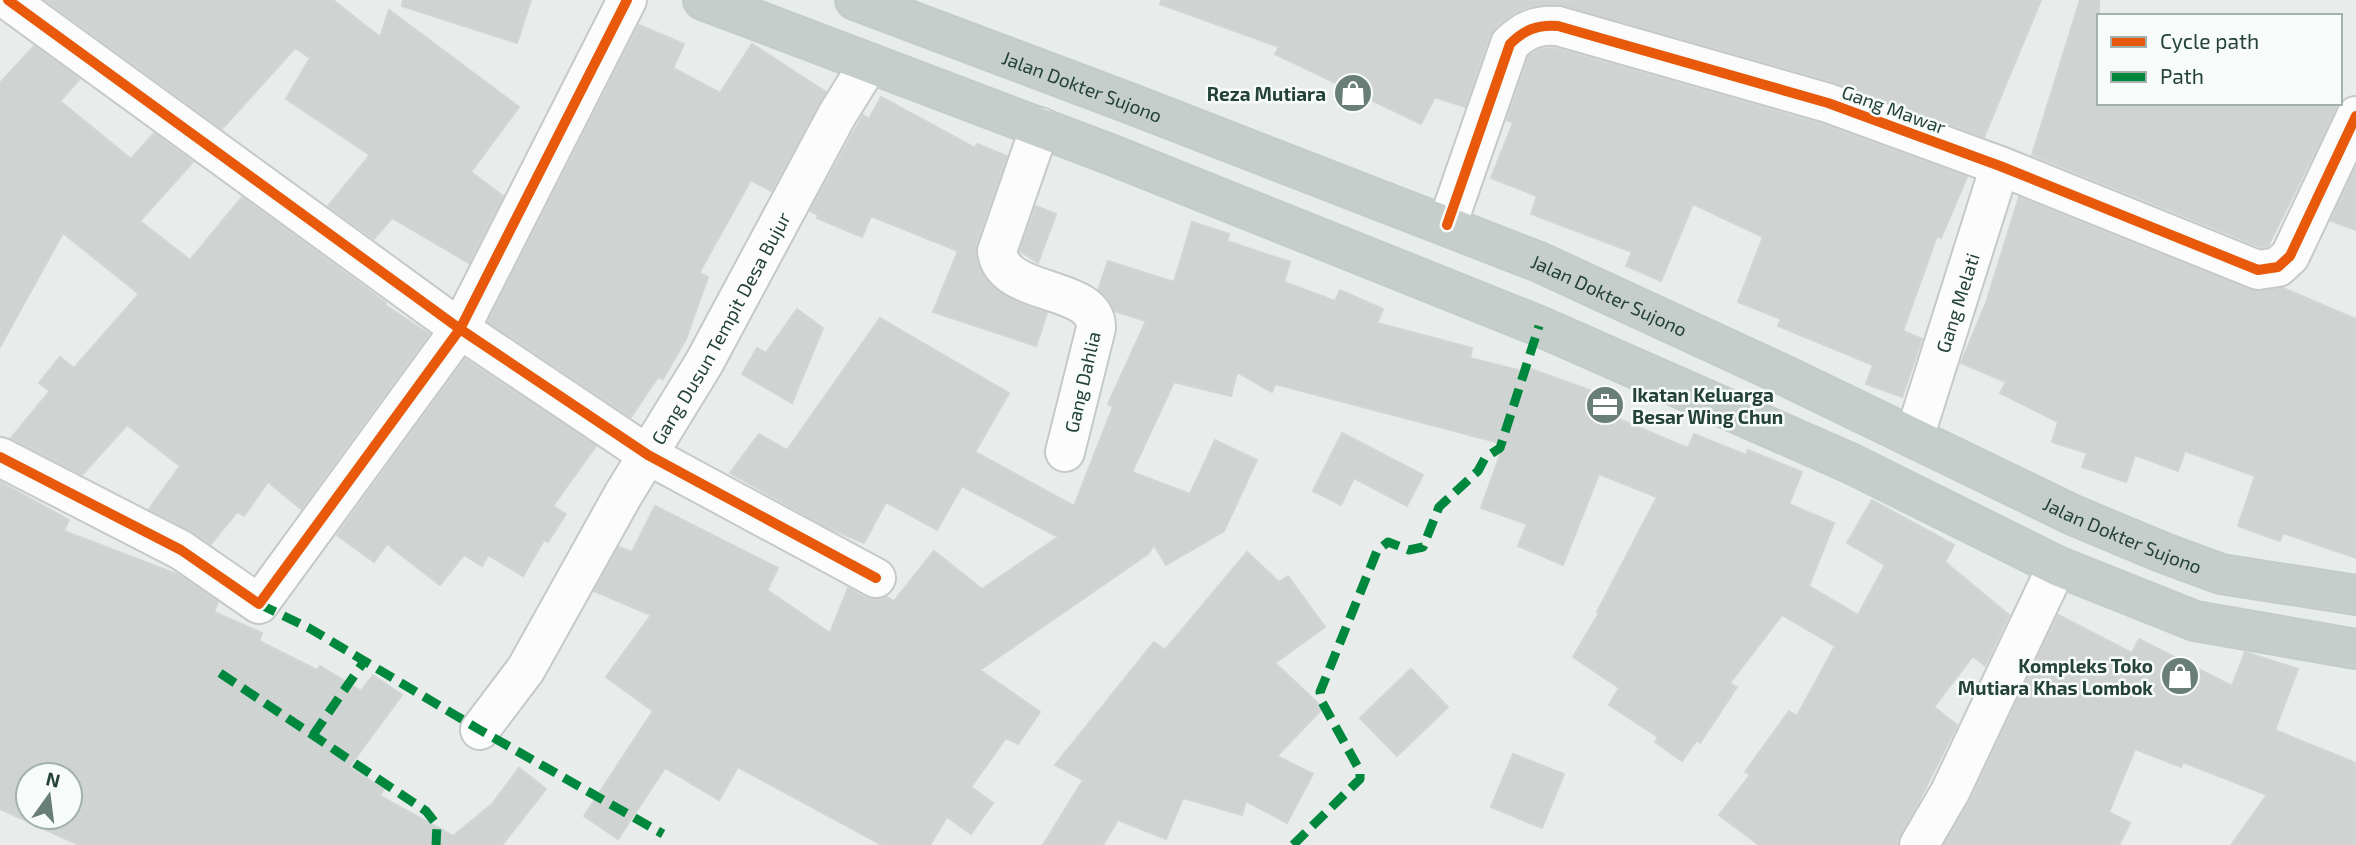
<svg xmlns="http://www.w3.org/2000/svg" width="2356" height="845" viewBox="0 0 2356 845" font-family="'Exo 2',sans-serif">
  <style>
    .building { fill: #cfd4d2; stroke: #d1d6d4; stroke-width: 2; fill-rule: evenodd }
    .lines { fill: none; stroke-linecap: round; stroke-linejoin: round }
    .minor-casing { stroke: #c5cac8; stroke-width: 42 }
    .trunk-casing { stroke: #c3ccc9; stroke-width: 42 }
    .minor { stroke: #fcfcfc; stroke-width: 38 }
    .trunk { stroke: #c6cecc; stroke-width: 38 }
    .quiet { stroke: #00873e; stroke-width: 9; stroke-dasharray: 18 9; stroke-linecap: butt }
    .cycleway-casing { stroke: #f7fbf9; stroke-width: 15 }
    .cycleway { stroke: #e8590c; stroke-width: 10 }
    .labels { text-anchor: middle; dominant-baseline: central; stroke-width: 5; stroke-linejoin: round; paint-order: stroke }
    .street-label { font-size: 19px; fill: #24423a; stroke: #f7fbf9 }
    .poi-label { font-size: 19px; font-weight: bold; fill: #24423a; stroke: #f7fbf9; text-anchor: end }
  </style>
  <rect width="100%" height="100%" fill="#e8edeb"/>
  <g class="building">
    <polygon points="45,0 333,0 380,37 389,10 519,107 471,172 503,196 469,263 392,218 374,239 328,206 370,155 286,99 310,58 295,48 222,129"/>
    <polygon points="403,0 531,0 517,43 402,6"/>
    <polygon points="1161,0 2041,0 1984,137 1834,82 1552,4 1525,8 1500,23 1489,37 1465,107 1435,97 1421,124 1275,54 1279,47 1160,4"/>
    <polygon points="2080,0 2099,0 2099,103 2339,103 2268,246 2261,247 2032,155"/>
    <polygon points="639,25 684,44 673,68 720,93 752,44 826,92 771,191 751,180 699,273 708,277 686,339 663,379 658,377 631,417 488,322"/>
    <polygon points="34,46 80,79 60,101 131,159 154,133 193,162 140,221 190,260 242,197 386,303 385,305 429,334 301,509 268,482 244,516 237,512 211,544 149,509 180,466 127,425 82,475 11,438 50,391 39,383 60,357 74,368 139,294 63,233 0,347 0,83"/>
    <polygon points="1554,48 1821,124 1967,177 1941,238 1937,236 1903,331 1922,339 1902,397 1866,384 1873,365 1778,326 1781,319 1738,302 1763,237 1693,204 1661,281 1626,266 1632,252 1531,214 1537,196 1491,178 1513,123 1507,120 1529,56 1540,49"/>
    <polygon points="881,97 975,148 977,144 1007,156 976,244 976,258 983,274 1000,293 1047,313 1036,346 933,312 958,251 871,216 862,237 817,218 818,215 810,211 863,115 869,119"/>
    <polygon points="2356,167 2356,230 2331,221"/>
    <polygon points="2019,197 2250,290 2283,288 2356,319 2356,558 2283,533 2280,541 2238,526 2255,476 2185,451 2178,471 2135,455 2126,482 2082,467 2087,453 2052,442 2058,422 2000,393 2006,382 1961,363 1986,303"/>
    <polygon points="1036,206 1056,214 1038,263 1020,251"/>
    <polygon points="1192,222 1229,234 1227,241 1290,262 1284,282 1335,301 1340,290 1383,309 1377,323 1472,348 1470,358 1530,373 1531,369 1581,387 1622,403 1616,418 1688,448 1694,434 1746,455 1748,450 1802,472 1789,504 1834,523 1809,586 1858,615 1885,565 1847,543 1872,500 1954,545 1945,562 2009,615 1985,666 1973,656 1934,707 1957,725 1897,845 1759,845 1719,815 1750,775 1745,772 1789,711 1797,716 1835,646 1782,615 1730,683 1737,687 1700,743 1697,740 1682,761 1655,742 1658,737 1609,705 1619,688 1573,657 1599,613 1597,612 1657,497 1599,474 1563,565 1518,546 1527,524 1481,508 1504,444 1275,384 1272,392 1237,372 1231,396 1174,382 1132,472 1190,494 1215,440 1257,460 1224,531 1166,565 1154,545 1148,554 980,670 1040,712 1018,744 1006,738 971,787 993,803 971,834 947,817 930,845 882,845 738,767 719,800 665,768 618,839 584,816 653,711 606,677 651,615 594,591 619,547 632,552 655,506 778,568 767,590 830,633 848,588 866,598 877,600 887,597 894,601 934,551 982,589 1058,537 962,486 937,530 886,502 864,543 827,527 730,473 759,434 787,450 880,318 1009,393 975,452 1074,506 1113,407 1108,404 1146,321 1114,311 1098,290 1108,261 1174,282"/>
    <polygon points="797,309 823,328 792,403 742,374 757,348 766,353"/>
    <polygon points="465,359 596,446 553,506 566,514 548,542 544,540 523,576 488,555 482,566 464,555 440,585 387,544 374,562 337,535"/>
    <polygon points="1342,433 1423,475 1407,506 1354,478 1341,505 1313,491"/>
    <path d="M0,482L69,520L64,531L179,575L218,602L214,612L262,633L259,641L317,670L320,666L361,691L373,675L402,695L349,767L384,789L380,796L453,836L492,804L519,768L546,789L502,845H79L0,809ZM28,775H70V817H28Z"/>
    <polygon points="1247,552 1279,582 1288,576 1325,627 1275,663 1323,708 1277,756 1313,774 1287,823 1246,801 1242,815 1183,798 1166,839 1118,820 1103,845 1043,845 1083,780 1055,765 1154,642 1165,650"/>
    <polygon points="2058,615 2132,653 2139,639 2232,686 2245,652 2298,669 2275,730 2356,763 2356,845 2231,845 2267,795 2183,762 2181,767 2135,749 2109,812 2130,823 2119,845 1944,845 1970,801"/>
    <polygon points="1411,669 1448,707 1397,756 1360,718"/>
    <polygon points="1513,754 1564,774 1542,828 1491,807"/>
  </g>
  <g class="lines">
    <defs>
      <g id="minor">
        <polyline points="8,0 460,329 648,455 876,578"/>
        <path d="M1040,127L997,251C1002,298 1097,284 1096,328L1065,452"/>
        <path d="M1447,225L1510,44C1524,30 1538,24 1558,26L1828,103L2000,166L2258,270L2278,267L2290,256L2356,116"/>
        <path id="s1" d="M1914,438L2000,166"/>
        <polyline points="0,457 181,550 259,604 460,329 627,0"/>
        <path id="s2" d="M480,730L526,669L623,495L704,363L837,115L868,65"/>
        <polyline points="1919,845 1950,792 2057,566"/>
      </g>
      <g id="trunk">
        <polyline points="703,0 1112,155 1539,326 1852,464 2057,566 2195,621 2356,649"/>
        <path id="s3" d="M855,0L1129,103L1539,262L1790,378L2073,515L2164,553L2221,574L2356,595"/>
      </g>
    </defs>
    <use href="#minor" class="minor-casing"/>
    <use href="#trunk" class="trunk-casing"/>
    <use href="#minor" class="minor"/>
    <use href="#trunk" class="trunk"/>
    <g class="quiet">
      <polyline points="259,604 309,628 480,730 663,834"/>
      <polyline points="220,673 426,811 437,825 436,845"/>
      <polyline points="313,735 365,660"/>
      <polyline points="1293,845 1360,779 1360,771 1322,702 1320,692 1377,551 1388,542 1409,550 1423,547 1439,507 1478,471 1485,458 1500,448 1539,326"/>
    </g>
    <defs>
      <g id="cycleway">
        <polyline points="8,0 460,329 648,455 876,578"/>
        <path d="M1447,225L1510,44C1524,30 1538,24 1558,26L1828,103L2000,166L2258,270L2278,267L2290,256L2356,116"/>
        <polyline points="0,457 181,550 259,604 460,329 627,0"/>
      </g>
    </defs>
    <use href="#cycleway" class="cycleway-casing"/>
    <use href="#cycleway" class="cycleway"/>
  </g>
  <defs>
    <symbol id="shop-disc" viewBox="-11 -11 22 22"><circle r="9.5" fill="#697e78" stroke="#f7fbf9"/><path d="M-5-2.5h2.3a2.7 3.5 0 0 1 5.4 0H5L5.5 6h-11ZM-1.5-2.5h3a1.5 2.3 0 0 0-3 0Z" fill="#fff"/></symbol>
    <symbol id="office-disc" viewBox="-11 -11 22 22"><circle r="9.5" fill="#697e78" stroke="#f7fbf9"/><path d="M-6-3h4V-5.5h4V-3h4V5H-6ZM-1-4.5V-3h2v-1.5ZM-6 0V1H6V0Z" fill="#fff"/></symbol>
  </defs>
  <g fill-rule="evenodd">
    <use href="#shop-disc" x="1331" y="71" width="44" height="44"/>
    <use href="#office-disc" x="1583" y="383" width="44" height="44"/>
    <use href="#shop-disc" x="2158" y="654" width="44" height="44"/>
  </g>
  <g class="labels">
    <g class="street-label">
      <text stroke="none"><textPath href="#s3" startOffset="243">Jalan Dokter Sujono</textPath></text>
      <text transform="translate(1894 109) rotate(20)">Gang Mawar</text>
      <text stroke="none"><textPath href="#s3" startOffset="810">Jalan Dokter Sujono</textPath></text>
      <text stroke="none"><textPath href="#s1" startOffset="142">Gang Melati</textPath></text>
      <text stroke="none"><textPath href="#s2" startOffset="469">Gang Dusun Tempit Desa Bujur</textPath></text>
      <text transform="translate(1082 382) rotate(-77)">Gang Dahlia</text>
      <text stroke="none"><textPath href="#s3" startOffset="1377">Jalan Dokter Sujono</textPath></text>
    </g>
    <g class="poi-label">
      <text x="1326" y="93">Reza Mutiara</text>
      <text x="1632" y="394" text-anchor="start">Ikatan Keluarga<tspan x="1632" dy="22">Besar Wing Chun</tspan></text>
      <text x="2153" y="665">Kompleks Toko<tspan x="2153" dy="22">Mutiara Khas Lombok</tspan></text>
    </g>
  </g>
  <rect x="2097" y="14" width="245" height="91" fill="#f7fbf9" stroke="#a3b1ad" stroke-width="2"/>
  <rect x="2111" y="37" width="35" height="10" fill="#e8590c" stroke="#a3b1ad" stroke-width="2"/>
  <text x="2160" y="49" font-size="21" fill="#24423a">Cycle path</text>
  <rect x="2111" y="72" width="35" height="10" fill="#00873e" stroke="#a3b1ad" stroke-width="2"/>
  <text x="2160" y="84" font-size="21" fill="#24423a">Path</text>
  <g transform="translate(49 796) rotate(14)"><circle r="33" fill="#f7fbf9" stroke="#a3b1ad" stroke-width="2"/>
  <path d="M0-5L12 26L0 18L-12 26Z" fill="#697e78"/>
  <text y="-10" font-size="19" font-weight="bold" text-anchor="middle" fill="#24423a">N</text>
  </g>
</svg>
